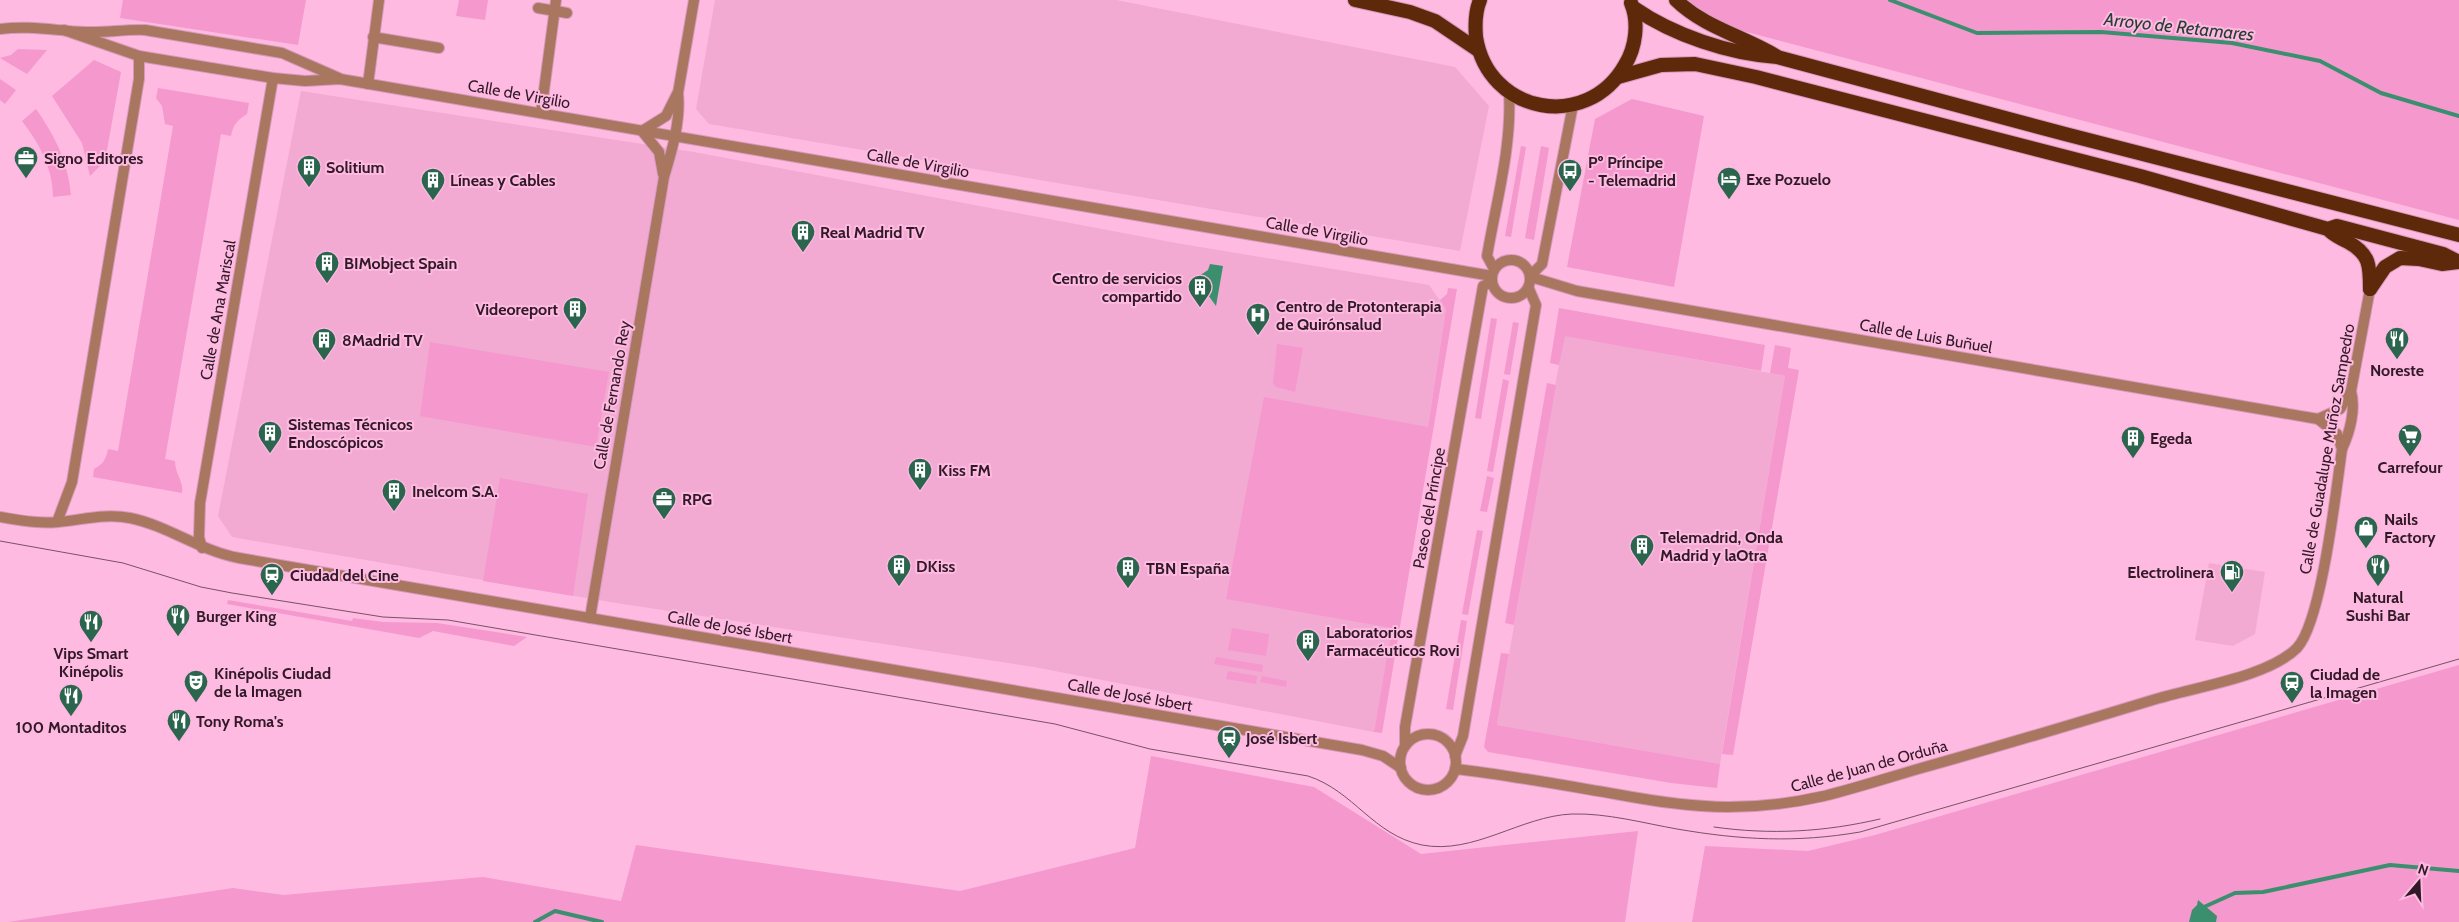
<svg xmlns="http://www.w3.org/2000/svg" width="2459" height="922" viewBox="0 0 2459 922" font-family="Cabin,sans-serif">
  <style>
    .built { fill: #f2aad2 }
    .green { fill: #f598cd }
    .water { fill: #3b8f6f }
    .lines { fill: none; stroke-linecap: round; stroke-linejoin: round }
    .stream { stroke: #3b8f6f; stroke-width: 4 }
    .pedestrian-casing { stroke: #d59abb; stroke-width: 12 }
    .minor-casing { stroke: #d59abb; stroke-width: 12 }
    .trunk-casing { stroke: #d59abb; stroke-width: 16 }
    .pedestrian { stroke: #a9765f; stroke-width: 10 }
    .minor { stroke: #a9765f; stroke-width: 10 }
    .trunk { stroke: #5e280a; stroke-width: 14 }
    .tram { stroke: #795168; stroke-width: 1 }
    .labels { text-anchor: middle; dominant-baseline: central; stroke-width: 4; stroke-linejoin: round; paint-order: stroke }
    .street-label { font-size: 16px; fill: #321928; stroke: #febae0 }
    .poi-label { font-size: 16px; font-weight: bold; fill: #321928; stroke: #febae0; text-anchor: start }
    .water-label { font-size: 18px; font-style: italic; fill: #253f34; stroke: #febae0 }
  </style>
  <rect width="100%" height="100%" fill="#febae0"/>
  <g class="built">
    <polygon points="715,0 1116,0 1455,67 1489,106 1460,251 709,124 696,109"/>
    <polygon points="301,91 694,152 1176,243 1429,285 1446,309 1428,427 1374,732 1034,667 610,602 232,537 218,516"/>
    <polygon points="1564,335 1785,376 1720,764 1497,725"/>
    <polygon points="2209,563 2265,572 2255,634 2233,646 2195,640"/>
  </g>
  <g class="green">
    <polygon points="123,0 306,0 298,45 120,18"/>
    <polygon points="459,0 488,0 485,20 456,16"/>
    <polygon points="1687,0 2459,0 2459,220 1739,30 1714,18"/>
    <polygon points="18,49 47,50 27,74 0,58 11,55"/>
    <polygon points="94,60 121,72 105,161 90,176 82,143 52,96"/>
    <polygon points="0,79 16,90 5,104 0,100"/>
    <path d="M158,88L249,103L247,114C237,120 233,125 231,136L221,134L165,459L175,461C175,474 184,482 182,493L93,477L94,469C103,464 106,460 108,449L118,451L173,126L165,124L162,106L156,98Z"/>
    <polygon points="1632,99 1704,116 1674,287 1567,267 1595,119"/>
    <path d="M36,109C55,136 68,162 71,195L53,197C53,168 39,143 22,121Z"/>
    <polygon points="1521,146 1526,147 1511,237 1505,236"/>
    <polygon points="1541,146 1549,148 1534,240 1525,238"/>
    <polygon points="1448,288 1457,289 1382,733 1374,732 1392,628 1226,599 1264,397 1428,427 1446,309 1440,300 1447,294"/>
    <polygon points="1559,308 1765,345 1761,371 1565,336 1559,365 1550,363"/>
    <polygon points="1491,318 1497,319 1481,419 1475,418"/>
    <polygon points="1513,322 1519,323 1510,375 1504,374"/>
    <polygon points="430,342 609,372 596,447 420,416"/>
    <polygon points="1277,344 1303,348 1295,392 1276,387 1273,383"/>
    <polygon points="1775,345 1791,348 1788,368 1799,370 1733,755 1722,754 1785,376 1770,373"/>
    <polygon points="1503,379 1509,381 1493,472 1487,471"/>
    <polygon points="1547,383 1556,385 1514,625 1505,623"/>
    <polygon points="1487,476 1494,478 1487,512 1480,511"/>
    <polygon points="500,478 588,494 573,596 483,581"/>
    <polygon points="1477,530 1483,531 1468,615 1462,614"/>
    <polygon points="228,600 352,621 353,618 383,622 437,623 527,637 514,646 433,631 419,638 227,604"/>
    <polygon points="1461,620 1467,621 1453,710 1446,709"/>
    <polygon points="1232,628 1269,634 1266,656 1228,650"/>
    <polygon points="1501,653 1509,654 1497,725 1720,764 1717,788 1671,783 1488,752 1484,747"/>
    <polygon points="1216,657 1263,665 1262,672 1214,664"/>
    <polygon points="2459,665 2459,922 1692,922 1705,846 1808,851 1875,835"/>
    <polygon points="1228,671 1257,676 1256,684 1226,679"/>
    <polygon points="1262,676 1287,681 1286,687 1260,682"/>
    <polygon points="1151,756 1314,787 1421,854 1638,831 1625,922 8,922 233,888 284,895 483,877 621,901 636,845 960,891 1135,848"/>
  </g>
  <g class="water">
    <polygon points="1210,264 1223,266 1216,306 1196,278 1208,270"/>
    <polygon points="2198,900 2217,916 2216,922 2189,922 2192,910 2197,905"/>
  </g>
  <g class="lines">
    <g class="stream">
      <polyline points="1890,0 1977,33 2101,32 2232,43 2320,61 2381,93 2459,116"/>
      <polyline points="2204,910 2204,907 2235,893 2263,892 2390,865 2459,871"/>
      <polyline points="535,922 555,911 602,922"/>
    </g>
    <defs>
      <g id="pedestrian">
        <polyline points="538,8 567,13"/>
        <polyline points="373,37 439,48"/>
        <polyline points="368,84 379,0"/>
        <polyline points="541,113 556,0"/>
      </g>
      <g id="minor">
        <path d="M0,29C30,25 57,31 86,32C106,33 125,29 145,30L282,53L339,78"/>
        <polyline points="64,30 139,56 273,78 305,81 340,79 1492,276"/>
        <polyline points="663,174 659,152 642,131 666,116 677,94"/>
        <circle cx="1511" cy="279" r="19"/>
        <path d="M1494,269L1487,256C1496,203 1512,147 1509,93"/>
        <polyline points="1531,275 1542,264 1573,105"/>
        <polyline points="1531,277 1577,291 2318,419 2337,434 2342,449"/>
        <polyline points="2318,419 2340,409 2351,391"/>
        <path d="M0,517C19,520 38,524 58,522C82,520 105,513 130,518C169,526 200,551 239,558L1362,750L1383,756L1401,768"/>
        <polyline points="57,522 72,482 139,79 139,56"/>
        <polyline points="202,548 199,537 200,503 273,78"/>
        <path d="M590,618L664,177C672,151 681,120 678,93L694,0"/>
        <circle cx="1428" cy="762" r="28"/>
        <polyline points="1405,746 1405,727 1483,286 1492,282"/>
        <polyline points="1455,756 1463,736 1536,305 1529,289"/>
        <path d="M1455,769C1509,775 1562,785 1615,794C1653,801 1690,807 1728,807C1760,807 1793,803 1824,796C1856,788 1887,778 1918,769C1997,747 2077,723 2156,699C2195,687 2268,677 2297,648C2322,621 2336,490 2342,449C2350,432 2356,409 2351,391L2370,289"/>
      </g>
      <g id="trunk">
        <polyline points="1355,0 1410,12 1435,21 1478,50"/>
        <path d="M1480,0C1475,12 1475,25 1476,37C1488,114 1587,132 1625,65C1636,47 1639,22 1631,3"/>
        <path d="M1676,0C1705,28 1743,36 1776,56"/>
        <path d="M1634,8C1673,35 1729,54 1777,57L2065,134L2459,235"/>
        <polyline points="1618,77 1661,65 1695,64 1756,77 2140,176 2328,229 2337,226 2443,254 2459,262"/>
        <path d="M2328,229C2334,236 2339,237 2348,242C2370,254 2370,266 2370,289"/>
        <polyline points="2370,289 2385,267 2400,258 2419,259 2442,264 2458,262"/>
      </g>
    </defs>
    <use href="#pedestrian" class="pedestrian-casing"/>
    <use href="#minor" class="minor-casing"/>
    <use href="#trunk" class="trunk-casing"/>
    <use href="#pedestrian" class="pedestrian"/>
    <use href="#minor" class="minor"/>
    <use href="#trunk" class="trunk"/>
    <g class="tram">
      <path d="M0,541L123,563L201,587L232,593L383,617L448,620L1055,724L1150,749L1308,776C1354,791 1373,835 1422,845C1474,855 1521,816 1572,814C1607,813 1643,823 1677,829C1741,840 1796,843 1860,832L2459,659"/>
      <path d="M1714,827C1771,835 1824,832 1880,819"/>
    </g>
  </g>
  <defs>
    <symbol id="office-pin" viewBox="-11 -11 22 30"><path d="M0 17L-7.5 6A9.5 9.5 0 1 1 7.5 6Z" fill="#2b654e" stroke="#febae0"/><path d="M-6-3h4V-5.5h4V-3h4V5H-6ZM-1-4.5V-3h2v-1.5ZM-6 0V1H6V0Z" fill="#fff"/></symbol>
    <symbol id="building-pin" viewBox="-11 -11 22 30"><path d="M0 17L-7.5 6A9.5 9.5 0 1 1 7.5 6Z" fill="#2b654e" stroke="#febae0"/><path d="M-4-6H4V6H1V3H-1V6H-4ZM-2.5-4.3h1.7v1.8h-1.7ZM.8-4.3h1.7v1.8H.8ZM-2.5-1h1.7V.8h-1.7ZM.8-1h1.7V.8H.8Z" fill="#fff"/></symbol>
    <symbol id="bus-pin" viewBox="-11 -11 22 30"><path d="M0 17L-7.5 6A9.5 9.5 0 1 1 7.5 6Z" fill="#2b654e" stroke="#febae0"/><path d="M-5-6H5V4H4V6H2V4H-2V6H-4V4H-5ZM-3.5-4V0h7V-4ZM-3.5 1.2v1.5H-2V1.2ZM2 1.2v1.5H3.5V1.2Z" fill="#fff"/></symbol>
    <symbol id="hotel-pin" viewBox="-11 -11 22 30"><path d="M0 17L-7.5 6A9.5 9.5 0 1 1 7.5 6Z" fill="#2b654e" stroke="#febae0"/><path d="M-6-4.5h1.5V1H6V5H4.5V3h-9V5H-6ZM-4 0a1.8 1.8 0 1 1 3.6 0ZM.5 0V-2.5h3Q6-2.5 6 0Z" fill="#fff"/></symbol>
    <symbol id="hospital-pin" viewBox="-11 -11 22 30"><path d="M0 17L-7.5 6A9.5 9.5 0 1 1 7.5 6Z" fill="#2b654e" stroke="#febae0"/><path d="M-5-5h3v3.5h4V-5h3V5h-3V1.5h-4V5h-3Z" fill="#fff"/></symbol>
    <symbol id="restaurant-pin" viewBox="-11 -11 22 30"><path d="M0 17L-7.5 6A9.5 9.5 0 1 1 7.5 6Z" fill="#2b654e" stroke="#febae0"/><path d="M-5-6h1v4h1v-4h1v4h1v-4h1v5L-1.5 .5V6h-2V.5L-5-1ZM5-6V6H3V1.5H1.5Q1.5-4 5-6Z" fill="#fff"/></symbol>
    <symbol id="supermarket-pin" viewBox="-11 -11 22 30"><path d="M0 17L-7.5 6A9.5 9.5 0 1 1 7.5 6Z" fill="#2b654e" stroke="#febae0"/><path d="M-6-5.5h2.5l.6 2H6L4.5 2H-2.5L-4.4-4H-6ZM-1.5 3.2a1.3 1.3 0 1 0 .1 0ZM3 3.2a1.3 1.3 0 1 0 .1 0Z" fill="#fff"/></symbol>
    <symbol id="shop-pin" viewBox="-11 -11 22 30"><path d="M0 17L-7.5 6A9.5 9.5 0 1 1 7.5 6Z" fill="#2b654e" stroke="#febae0"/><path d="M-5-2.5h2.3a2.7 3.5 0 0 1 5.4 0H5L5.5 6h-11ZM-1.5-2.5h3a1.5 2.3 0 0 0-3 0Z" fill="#fff"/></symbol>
    <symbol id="fuel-pin" viewBox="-11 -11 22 30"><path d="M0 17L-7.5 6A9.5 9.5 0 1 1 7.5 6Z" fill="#2b654e" stroke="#febae0"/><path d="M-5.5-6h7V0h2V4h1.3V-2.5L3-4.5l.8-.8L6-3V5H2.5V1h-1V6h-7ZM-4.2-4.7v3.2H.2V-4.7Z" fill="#fff"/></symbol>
    <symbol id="station-pin" viewBox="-11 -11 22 30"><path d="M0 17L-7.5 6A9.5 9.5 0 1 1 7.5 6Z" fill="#2b654e" stroke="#febae0"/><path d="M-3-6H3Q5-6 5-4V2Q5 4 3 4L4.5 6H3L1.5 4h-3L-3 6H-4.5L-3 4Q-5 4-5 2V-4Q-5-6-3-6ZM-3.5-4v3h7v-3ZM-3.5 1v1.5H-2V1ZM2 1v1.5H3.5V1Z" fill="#fff"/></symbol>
    <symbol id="theatre-pin" viewBox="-11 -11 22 30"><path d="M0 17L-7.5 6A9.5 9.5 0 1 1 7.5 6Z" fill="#2b654e" stroke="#febae0"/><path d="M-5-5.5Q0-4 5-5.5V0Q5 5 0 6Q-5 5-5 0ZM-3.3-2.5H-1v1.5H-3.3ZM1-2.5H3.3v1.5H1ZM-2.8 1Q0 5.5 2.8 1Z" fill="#fff"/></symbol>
  </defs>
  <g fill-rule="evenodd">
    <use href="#office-pin" x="12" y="144" width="28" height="38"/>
    <use href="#building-pin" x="295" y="153" width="28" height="38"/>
    <use href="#bus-pin" x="1556" y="157" width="28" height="38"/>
    <use href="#hotel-pin" x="1715" y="165" width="28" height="38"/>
    <use href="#building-pin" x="419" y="166" width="28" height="38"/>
    <use href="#building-pin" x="789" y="218" width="28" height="38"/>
    <use href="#building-pin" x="313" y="249" width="28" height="38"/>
    <use href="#building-pin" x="1186" y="273" width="28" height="38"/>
    <use href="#building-pin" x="561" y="295" width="28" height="38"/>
    <use href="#hospital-pin" x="1244" y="301" width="28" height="38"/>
    <use href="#restaurant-pin" x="2383" y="325" width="28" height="38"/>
    <use href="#building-pin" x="310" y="326" width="28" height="38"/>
    <use href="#building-pin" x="256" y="419" width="28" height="38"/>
    <use href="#supermarket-pin" x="2396" y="422" width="28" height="38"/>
    <use href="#building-pin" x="2119" y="424" width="28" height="38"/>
    <use href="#building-pin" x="906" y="456" width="28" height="38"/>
    <use href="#building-pin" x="380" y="477" width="28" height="38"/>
    <use href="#office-pin" x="650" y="485" width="28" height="38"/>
    <use href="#shop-pin" x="2352" y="514" width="28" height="38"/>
    <use href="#building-pin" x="1628" y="532" width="28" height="38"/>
    <use href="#building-pin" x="885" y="552" width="28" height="38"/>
    <use href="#restaurant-pin" x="2364" y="552" width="28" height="38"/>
    <use href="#building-pin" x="1114" y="554" width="28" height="38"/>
    <use href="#fuel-pin" x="2218" y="558" width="28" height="38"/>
    <use href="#station-pin" x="258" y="561" width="28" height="38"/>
    <use href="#restaurant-pin" x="164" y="602" width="28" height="38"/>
    <use href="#restaurant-pin" x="77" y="608" width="28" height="38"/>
    <use href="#building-pin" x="1294" y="627" width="28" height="38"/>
    <use href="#theatre-pin" x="182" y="668" width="28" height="38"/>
    <use href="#station-pin" x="2278" y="669" width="28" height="38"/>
    <use href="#restaurant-pin" x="57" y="682" width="28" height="38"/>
    <use href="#restaurant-pin" x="165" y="707" width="28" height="38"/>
    <use href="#station-pin" x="1215" y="724" width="28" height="38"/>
  </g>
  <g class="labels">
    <g class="street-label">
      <text transform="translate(519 94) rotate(10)">Calle de Virgilio</text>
      <text transform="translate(918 163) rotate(10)">Calle de Virgilio</text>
      <text transform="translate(1317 231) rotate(10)">Calle de Virgilio</text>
      <text transform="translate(218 310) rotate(-80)">Calle de Ana Mariscal</text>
      <text transform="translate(1926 336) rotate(10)">Calle de Luis Buñuel</text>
      <text transform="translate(612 395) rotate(-80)">Calle de Fernando Rey</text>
      <text transform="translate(2327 449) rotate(-80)">Calle de Guadalupe Muñoz Sampedro</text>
      <text transform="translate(1429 508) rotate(-80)">Paseo del Príncipe</text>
      <text transform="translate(730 627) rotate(10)">Calle de José Isbert</text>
      <text transform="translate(1130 695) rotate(10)">Calle de José Isbert</text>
      <text transform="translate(1869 766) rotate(-15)">Calle de Juan de Orduña</text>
    </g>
    <g class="poi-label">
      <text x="44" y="158">Signo Editores</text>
      <text x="1588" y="162">Pº Príncipe<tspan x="1588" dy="18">- Telemadrid</tspan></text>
      <text x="326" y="167">Solitium</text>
      <text x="1746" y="179">Exe Pozuelo</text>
      <text x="450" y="180">Líneas y Cables</text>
      <text x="820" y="232">Real Madrid TV</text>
      <text x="344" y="263">BIMobject Spain</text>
      <text x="1182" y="278" text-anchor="end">Centro de servicios<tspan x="1182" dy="18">compartido</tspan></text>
      <text x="1276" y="306">Centro de Protonterapia<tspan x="1276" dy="18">de Quirónsalud</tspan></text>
      <text x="558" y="309" text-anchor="end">Videoreport</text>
      <text x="342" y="340">8Madrid TV</text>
      <text x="2397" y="370" text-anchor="middle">Noreste</text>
      <text x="288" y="424">Sistemas Técnicos<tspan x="288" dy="18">Endoscópicos</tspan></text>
      <text x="2150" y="438">Egeda</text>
      <text x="2410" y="467" text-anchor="middle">Carrefour</text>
      <text x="938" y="470">Kiss FM</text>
      <text x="412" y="491">Inelcom S.A.</text>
      <text x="682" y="499">RPG</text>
      <text x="2384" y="519">Nails<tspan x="2384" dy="18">Factory</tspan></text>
      <text x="1660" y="537">Telemadrid, Onda<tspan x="1660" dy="18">Madrid y laOtra</tspan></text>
      <text x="916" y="566">DKiss</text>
      <text x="1146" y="568">TBN España</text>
      <text x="2214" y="572" text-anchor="end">Electrolinera</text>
      <text x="290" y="575">Ciudad del Cine</text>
      <text x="2378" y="597" text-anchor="middle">Natural<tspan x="2378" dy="18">Sushi Bar</tspan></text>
      <text x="196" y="616">Burger King</text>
      <text x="1326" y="632">Laboratorios<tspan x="1326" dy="18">Farmacéuticos Rovi</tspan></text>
      <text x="91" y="653" text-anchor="middle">Vips Smart<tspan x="91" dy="18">Kinépolis</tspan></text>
      <text x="214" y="673">Kinépolis Ciudad<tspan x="214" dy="18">de la Imagen</tspan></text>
      <text x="2310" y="674">Ciudad de<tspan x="2310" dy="18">la Imagen</tspan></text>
      <text x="196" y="721">Tony Roma's</text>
      <text x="71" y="727" text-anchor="middle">100 Montaditos</text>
      <text x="1246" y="738">José Isbert</text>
    </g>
    <g class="water-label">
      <text transform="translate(2179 27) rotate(6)">Arroyo de Retamares</text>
    </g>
  </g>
  <g transform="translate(2419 882) rotate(19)" stroke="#febae0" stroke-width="4" paint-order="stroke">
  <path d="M0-4L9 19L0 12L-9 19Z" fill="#321928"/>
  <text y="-8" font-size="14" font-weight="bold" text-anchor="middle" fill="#321928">N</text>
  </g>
</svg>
